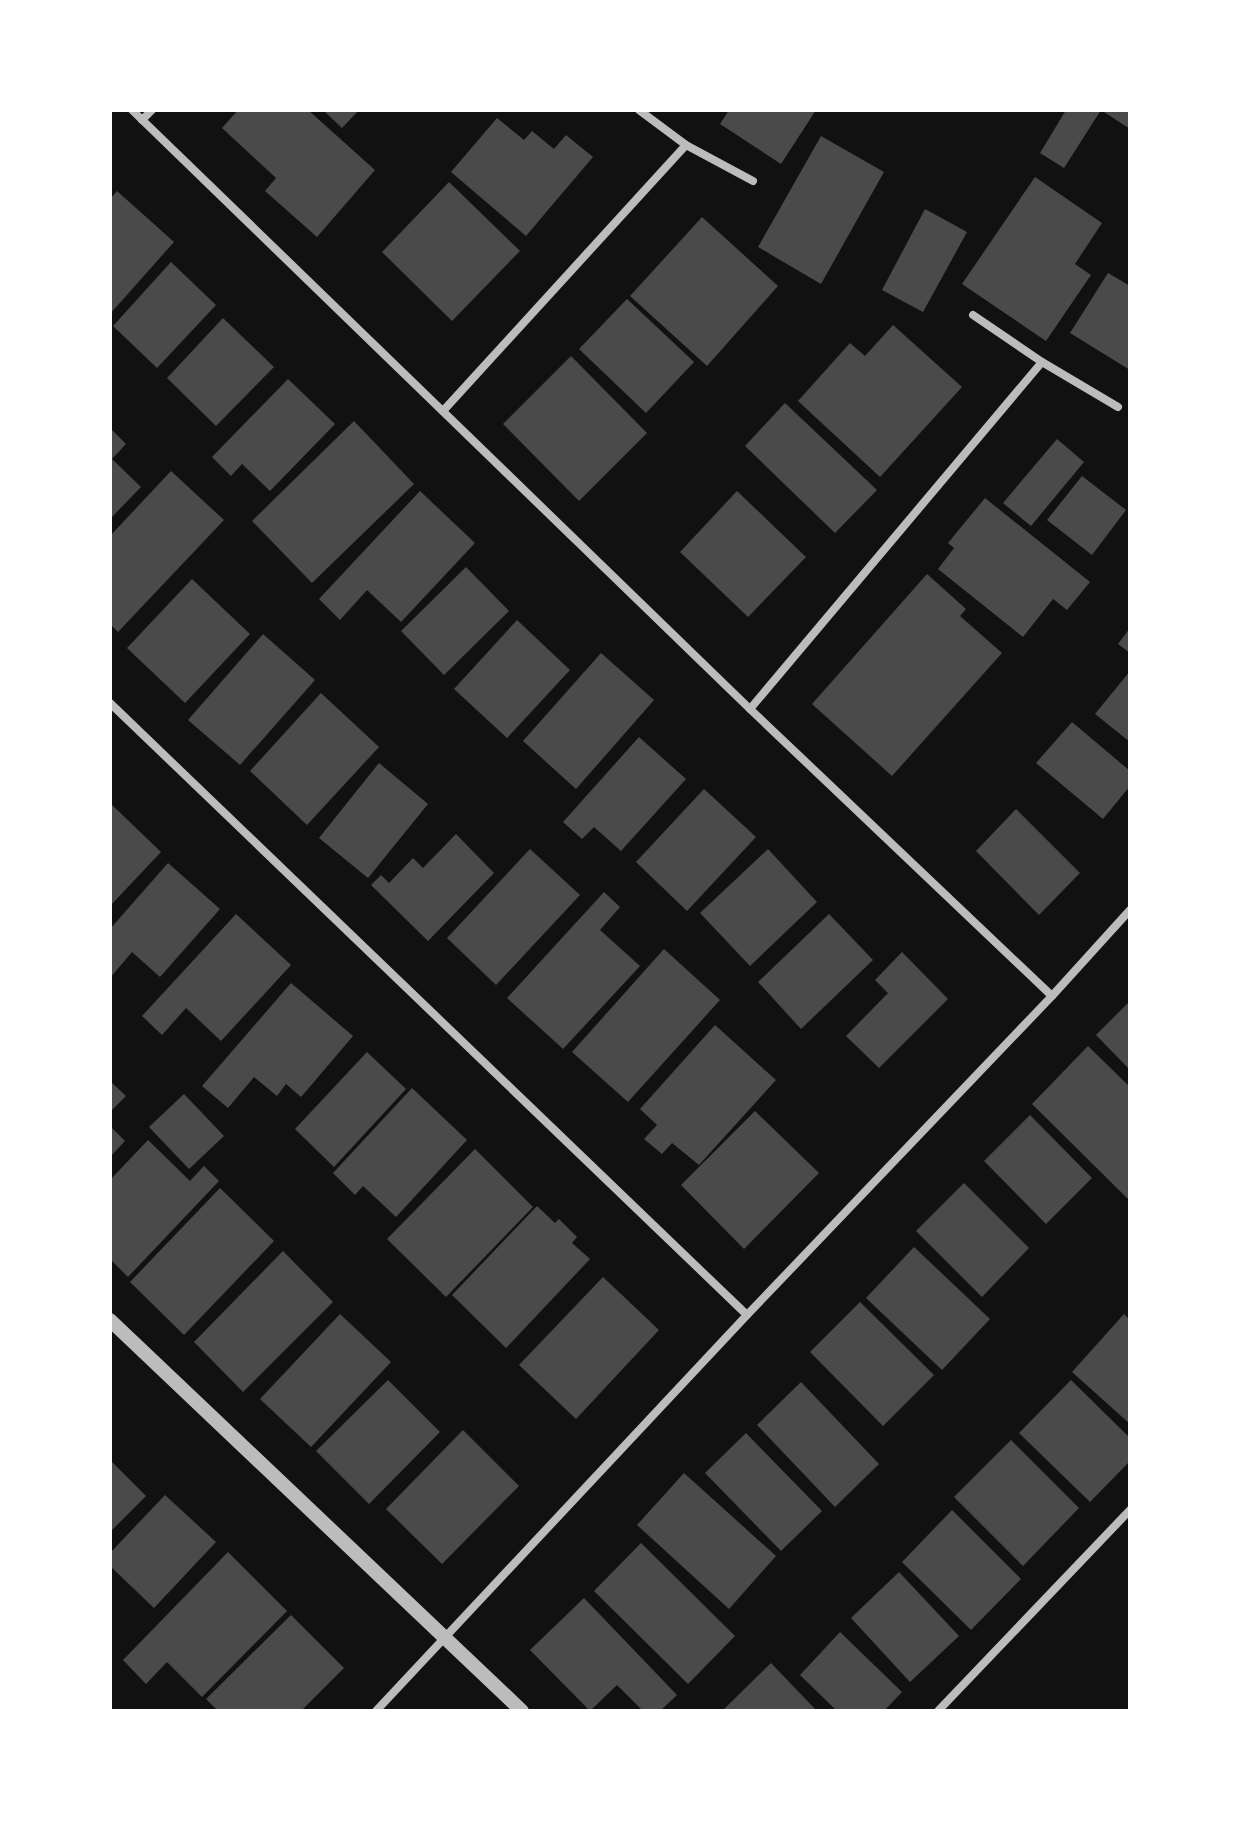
<svg xmlns="http://www.w3.org/2000/svg" width="1240" height="1821" viewBox="0 0 1240 1821" font-family="Overpass,sans-serif">
  <style>
    .building { fill: #4a4a4a }
    .lines { fill: none; stroke-linecap: round; stroke-linejoin: round }
    .minor { stroke: #bcbcbc; stroke-width: 8 }
    .tertiary { stroke: #bcbcbc; stroke-width: 14 }
  </style>
  <rect width="100%" height="100%" fill="#111"/>
  <g class="building">
    <polygon points="238,110 308,110 375,170 317,237 265,191 276,178 222,128"/>
    <polygon points="323,110 359,110 342,128"/>
    <polygon points="729,110 816,110 781,164 720,124"/>
    <polygon points="1066,110 1130,110 1130,129 1101,110 1064,168 1040,153"/>
    <polygon points="497,118 524,140 532,131 554,149 566,135 593,157 526,236 451,172"/>
    <polygon points="821,136 884,172 821,284 758,247"/>
    <polygon points="1035,177 1102,223 1075,264 1091,275 1046,341 962,284"/>
    <polygon points="449,182 520,251 452,321 382,252"/>
    <polygon points="117,191 174,242 110,314 110,199"/>
    <polygon points="925,209 967,232 923,312 882,290"/>
    <polygon points="702,217 778,286 707,366 630,296"/>
    <polygon points="171,262 216,305 157,368 113,326"/>
    <polygon points="1108,273 1130,286 1130,370 1070,333"/>
    <polygon points="627,299 694,362 646,413 579,349"/>
    <polygon points="223,318 274,367 216,426 167,378"/>
    <polygon points="893,325 962,387 880,477 798,401 850,343 865,356"/>
    <polygon points="571,356 647,433 579,501 503,424"/>
    <polygon points="288,379 335,424 270,491 242,464 231,476 212,457"/>
    <polygon points="785,403 877,490 835,533 745,446"/>
    <polygon points="354,421 414,484 312,583 252,521"/>
    <polygon points="110,428 126,444 112,459 141,487 110,519"/>
    <polygon points="1057,439 1084,462 1031,526 1003,503"/>
    <polygon points="171,471 224,520 118,632 110,624 110,536"/>
    <polygon points="1082,476 1126,510 1092,555 1047,520"/>
    <polygon points="420,491 475,543 401,622 367,590 340,620 319,599"/>
    <polygon points="737,491 806,557 748,617 680,552"/>
    <polygon points="985,498 1090,582 1067,610 1053,599 1023,637 938,569 954,548 948,543"/>
    <polygon points="466,567 509,611 444,675 401,631"/>
    <polygon points="927,574 966,609 960,616 1002,653 892,776 812,704"/>
    <polygon points="192,579 250,634 185,703 127,648"/>
    <polygon points="517,620 570,670 507,738 454,689"/>
    <polygon points="1130,628 1130,653 1118,644"/>
    <polygon points="263,634 315,680 240,765 188,720"/>
    <polygon points="601,653 654,700 576,789 523,741"/>
    <polygon points="1130,671 1130,742 1095,714"/>
    <polygon points="321,693 379,747 307,825 250,771"/>
    <polygon points="1072,722 1130,771 1130,786 1103,819 1036,763"/>
    <polygon points="639,737 686,779 621,851 594,827 582,839 563,822"/>
    <polygon points="379,763 428,804 368,878 319,838"/>
    <polygon points="704,789 756,837 687,911 636,862"/>
    <polygon points="110,803 161,852 110,906"/>
    <polygon points="1016,809 1080,873 1039,915 976,851"/>
    <polygon points="456,834 494,873 428,941 371,885 381,875 389,883 413,858 423,868"/>
    <polygon points="530,849 580,895 496,985 447,938"/>
    <polygon points="768,849 817,902 750,966 700,913"/>
    <polygon points="168,863 220,909 160,977 132,952 110,978 110,929"/>
    <polygon points="604,892 620,907 600,930 640,966 563,1049 507,998"/>
    <polygon points="236,914 291,965 221,1041 186,1008 162,1035 142,1016"/>
    <polygon points="829,914 873,960 801,1029 758,982"/>
    <polygon points="664,949 720,1000 628,1102 572,1052"/>
    <polygon points="902,952 948,999 879,1068 846,1036 888,993 875,980"/>
    <polygon points="291,983 353,1036 301,1097 286,1084 277,1096 254,1077 228,1108 202,1086"/>
    <polygon points="1130,1001 1130,1070 1096,1035"/>
    <polygon points="715,1025 776,1080 699,1165 672,1143 662,1154 644,1139 657,1125 640,1109"/>
    <polygon points="1088,1046 1130,1087 1130,1201 1032,1104"/>
    <polygon points="367,1052 406,1089 334,1167 295,1129"/>
    <polygon points="110,1081 126,1096 110,1112"/>
    <polygon points="412,1088 467,1140 396,1217 363,1186 355,1195 333,1173"/>
    <polygon points="184,1094 224,1136 189,1169 149,1127"/>
    <polygon points="755,1111 819,1173 744,1249 681,1185"/>
    <polygon points="1030,1115 1092,1178 1046,1224 984,1161"/>
    <polygon points="110,1126 125,1141 110,1157"/>
    <polygon points="148,1140 190,1181 204,1166 219,1181 128,1277 110,1259 110,1180"/>
    <polygon points="475,1149 533,1207 446,1297 387,1239"/>
    <polygon points="964,1183 1029,1248 982,1297 916,1231"/>
    <polygon points="220,1188 274,1241 184,1335 130,1282"/>
    <polygon points="537,1206 555,1223 559,1219 577,1237 572,1243 590,1259 506,1348 452,1295"/>
    <polygon points="914,1247 990,1319 942,1370 866,1298"/>
    <polygon points="283,1251 333,1302 243,1392 194,1342"/>
    <polygon points="603,1277 659,1330 576,1419 519,1365"/>
    <polygon points="860,1302 934,1375 883,1426 810,1352"/>
    <polygon points="340,1314 391,1362 311,1447 260,1399"/>
    <polygon points="1124,1314 1130,1320 1130,1424 1072,1372"/>
    <polygon points="388,1380 440,1432 369,1504 316,1451"/>
    <polygon points="1071,1380 1130,1438 1130,1461 1090,1502 1019,1433"/>
    <polygon points="801,1382 879,1464 835,1507 757,1425"/>
    <polygon points="463,1430 519,1486 442,1564 386,1509"/>
    <polygon points="746,1433 822,1511 781,1551 705,1473"/>
    <polygon points="1011,1440 1079,1508 1023,1566 954,1497"/>
    <polygon points="110,1460 146,1496 110,1532"/>
    <polygon points="684,1473 776,1556 729,1609 637,1525"/>
    <polygon points="165,1495 216,1542 154,1608 110,1566 110,1553"/>
    <polygon points="952,1510 1021,1579 971,1630 902,1562"/>
    <polygon points="641,1543 735,1636 688,1684 594,1591"/>
    <polygon points="228,1552 287,1611 202,1697 167,1662 146,1684 123,1660"/>
    <polygon points="899,1572 959,1636 910,1682 851,1618"/>
    <polygon points="584,1598 677,1695 660,1711 643,1711 617,1685 590,1711 530,1650"/>
    <polygon points="291,1615 344,1668 301,1711 218,1711 206,1699"/>
    <polygon points="840,1632 902,1692 884,1711 837,1711 800,1675"/>
    <polygon points="771,1663 817,1711 722,1711"/>
  </g>
  <g class="lines">
    <g class="minor">
      <polyline points="132,110 750,709 1052,996"/>
      <polyline points="639,110 686,145 753,181"/>
      <polyline points="142,120 152,110"/>
      <polyline points="973,315 1042,362 1118,407"/>
      <polyline points="443,411 686,145"/>
      <polyline points="110,703 747,1315"/>
      <polyline points="750,709 1042,362"/>
      <polyline points="376,1711 747,1315 1052,996 1130,910"/>
      <polyline points="938,1711 1130,1510"/>
    </g>
    <polyline class="tertiary" points="110,1320 522,1711"/>
  </g>
  <rect width="1240" height="1821" fill="none" stroke="#ffffff" stroke-width="224"/>
</svg>
